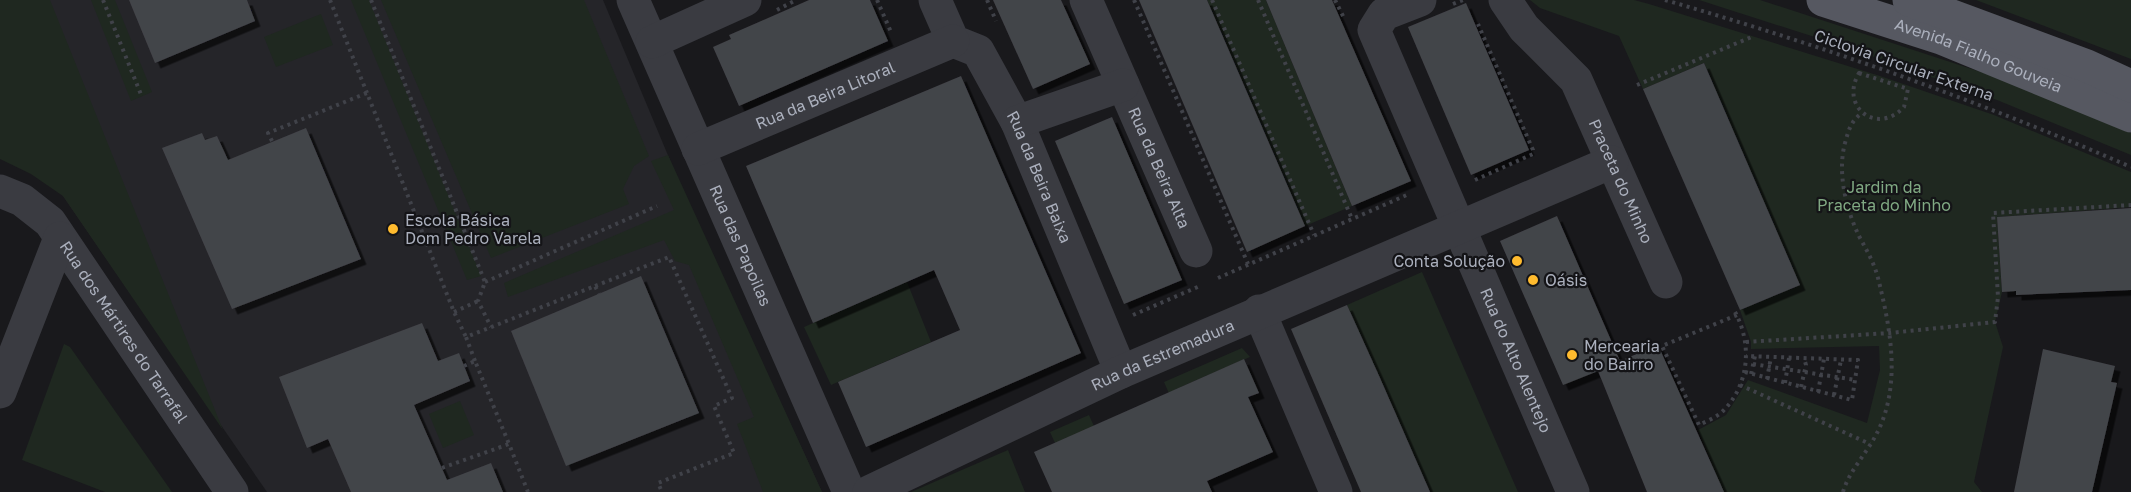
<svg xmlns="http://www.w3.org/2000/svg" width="2131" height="492" viewBox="0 0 2131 492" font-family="'Golos Text',sans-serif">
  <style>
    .built { fill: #252529 }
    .green { fill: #1f2820 }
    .building { fill: #434449; filter: url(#shadow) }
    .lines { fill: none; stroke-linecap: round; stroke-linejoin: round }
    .path { stroke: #404249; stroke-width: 4; stroke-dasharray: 3 4.5; stroke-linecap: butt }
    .street { stroke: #3a3b41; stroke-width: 33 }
    .primary { stroke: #565861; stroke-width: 33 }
    .poi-dot { fill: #ffbb2e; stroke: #141417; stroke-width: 2 }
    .labels { text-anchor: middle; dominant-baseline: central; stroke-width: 4.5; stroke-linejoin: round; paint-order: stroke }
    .street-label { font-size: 16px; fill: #abb0bd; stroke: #141417 }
    .park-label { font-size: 16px; fill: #80a983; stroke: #141417 }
    .poi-label { font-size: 16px; fill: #abb0bd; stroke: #141417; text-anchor: start }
  </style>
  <defs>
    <filter id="shadow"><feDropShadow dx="5.5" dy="5.5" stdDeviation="0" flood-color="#0009"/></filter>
  </defs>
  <rect width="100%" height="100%" fill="#19191c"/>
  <polygon class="built" points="0,0 603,0 685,196 822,492 267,492 39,161 4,74"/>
  <g class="green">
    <polygon points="0,0 50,0 223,430 63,196 31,174 0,159"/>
    <polygon points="91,0 115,0 152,92 131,101"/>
    <polygon points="351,0 369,0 481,276 467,280"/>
    <polygon points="381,0 584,0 649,156 634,166 623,189 629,204 491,258"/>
    <polygon points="1207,0 1266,0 1352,206 1305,226"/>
    <polygon points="1530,0 1634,0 1649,4 1880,76 1994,115 2131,172 2131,207 1997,217 2002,292 1995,322 2003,347 1974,482 1982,492 1723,492 1698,430 1726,415 1748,380 1867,423 1880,370 1879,346 1751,349 1751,342 1740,310 1799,285 1704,63 1643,89 1619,36 1540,8"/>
    <polygon points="1699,0 1760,0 1990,75 2131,133 2131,155 1997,100 1843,46"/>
    <polygon points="1976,0 2131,0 2131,59"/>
    <polygon points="321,14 333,45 276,67 264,37"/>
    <polygon points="668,155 822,492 763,492 737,424 754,417 689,265 675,261 664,240 508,297 504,283 674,210 651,161"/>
    <polygon points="1422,272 1518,492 1430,492 1347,305"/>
    <polygon points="907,282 931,342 831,385 804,327"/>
    <polygon points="64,344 70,347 172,492 105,492 22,460"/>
    <polygon points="1242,348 1250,357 1181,387 1192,446 1164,382"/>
    <polygon points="460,401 474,435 443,448 429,414"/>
    <polygon points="1089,415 1123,492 1055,443 1050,432"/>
    <polygon points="1008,450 1025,492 911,492"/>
  </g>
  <g class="building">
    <polygon points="129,0 247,0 255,21 155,63"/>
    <polygon points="809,0 870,0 888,41 739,106 713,47 731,39 729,35"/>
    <polygon points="993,0 1061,0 1090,64 1033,89"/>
    <polygon points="1139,0 1207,0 1305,226 1247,252"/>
    <polygon points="1266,0 1332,0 1411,181 1352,206"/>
    <polygon points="1466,3 1529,150 1471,175 1408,27"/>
    <polygon points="1704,63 1800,285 1740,310 1643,89"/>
    <polygon points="961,76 1081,353 866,447 838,382 960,330 934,270 813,323 746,166"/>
    <polygon points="1112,117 1182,280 1124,304 1055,141"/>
    <polygon points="306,128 361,259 232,309 162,148 202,133 205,140 217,136 228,160"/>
    <polygon points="2131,208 2131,290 2016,295 2016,291 2002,292 1997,217"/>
    <polygon points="1557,216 1620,361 1658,345 1724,492 1647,492 1598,371 1563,385 1500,241"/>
    <polygon points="641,276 699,413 566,466 511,331"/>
    <polygon points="1347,305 1380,378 1430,492 1361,492 1291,329"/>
    <polygon points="422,323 438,361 459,353 470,381 414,405 447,480 491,463 503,492 351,492 328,439 307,448 279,377"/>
    <polygon points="2043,349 2115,366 2111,382 2117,383 2092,492 2014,492"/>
    <polygon points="1244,359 1259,393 1248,397 1273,452 1207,481 1212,492 1052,492 1034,452"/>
  </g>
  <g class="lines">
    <g class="path">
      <polyline points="103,0 142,97"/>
      <polyline points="330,0 367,93"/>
      <polyline points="371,0 485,282 478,301 491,327"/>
      <polyline points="877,0 891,32"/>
      <polyline points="987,0 996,21"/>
      <polyline points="1134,0 1248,264"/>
      <polyline points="1212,0 1314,235"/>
      <polyline points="1258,0 1352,219"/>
      <polyline points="1335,0 1344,18"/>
      <path d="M1665,0C1824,46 1979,101 2131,167"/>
      <polyline points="1453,4 1463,0"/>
      <polyline points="777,10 796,0"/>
      <path d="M1859,73L1908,89L1904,107C1877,136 1839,107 1859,73Z"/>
      <polyline points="1637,85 1754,36"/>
      <polyline points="272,141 268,133 367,93 454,312 466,337"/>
      <polyline points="1475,180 1533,154 1533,150 1478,24"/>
      <polyline points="1218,278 1409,194"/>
      <polyline points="485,282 657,206"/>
      <polyline points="595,286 669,257 732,398 714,406 734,453 658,483 662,492"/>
      <polyline points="454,312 478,301"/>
      <path d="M1735,312C1752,343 1750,384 1723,411C1717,417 1707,421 1699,425L1662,346L1737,315"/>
      <polyline points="1133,315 1200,286"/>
      <polyline points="1746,342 1890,333 1995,322 1998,297 1993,213 2131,205"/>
      <polyline points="475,361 466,337 595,286 599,294"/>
      <polyline points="1753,364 1856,380"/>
      <polyline points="464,366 475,361 509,444"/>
      <polyline points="1745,372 1852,400 1858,360 1746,356"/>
      <polyline points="1751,374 1755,356"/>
      <polyline points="1767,379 1771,357"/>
      <polyline points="1785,383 1789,358"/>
      <polyline points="1740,385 1870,444"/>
      <polyline points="1801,387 1806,365 1804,358"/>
      <polyline points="1818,392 1824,359"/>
      <polyline points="1834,395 1841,360"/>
      <polyline points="442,468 509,444 528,492"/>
      <path d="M1843,492C1849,471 1867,453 1877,433C1901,386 1891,331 1879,282C1875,264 1867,251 1859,236C1846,209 1837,173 1845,143C1849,129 1851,121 1862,113"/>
    </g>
    <g class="street">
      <path id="s1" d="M633,0L849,492"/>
      <path id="s2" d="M935,0L953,41L978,51L1017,122L1121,372"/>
      <path id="s3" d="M1086,0L1196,251"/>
      <path id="s4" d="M1420,0L1384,14L1374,30L1573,492"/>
      <path id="s5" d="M1505,0L1524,28L1576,80L1666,282"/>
      <polyline points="652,42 745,0"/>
      <polyline points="1017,122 1123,85"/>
      <path id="s6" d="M698,149L953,41"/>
      <path id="s7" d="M0,191L22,200L50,222L232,492"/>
      <polyline points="1259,311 1336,492"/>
      <polyline points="0,392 60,238"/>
      <path id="s8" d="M869,492L1121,372L1612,162"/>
    </g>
    <g class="primary">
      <path id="s9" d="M1823,0L1941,38L2131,116"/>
      <polyline points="1909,0 2087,66 2131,86"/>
    </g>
  </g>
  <g class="poi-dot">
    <circle cx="393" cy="229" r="6"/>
    <circle cx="1517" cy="261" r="6"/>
    <circle cx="1533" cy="280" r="6"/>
    <circle cx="1572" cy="355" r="6"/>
  </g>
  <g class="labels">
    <g class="street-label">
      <text stroke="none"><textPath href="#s9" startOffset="165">Avenida Fialho Gouveia</textPath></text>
      <text transform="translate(1904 65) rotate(19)">Ciclovia Circular Externa</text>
      <text stroke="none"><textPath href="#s6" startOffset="138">Rua da Beira Litoral</textPath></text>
      <text stroke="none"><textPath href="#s3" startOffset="183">Rua da Beira Alta</textPath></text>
      <text stroke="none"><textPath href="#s2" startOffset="212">Rua da Beira Baixa</textPath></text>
      <text stroke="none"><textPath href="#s5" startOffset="218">Praceta do Minho</textPath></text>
      <text stroke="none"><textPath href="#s1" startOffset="268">Rua das Papoilas</textPath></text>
      <text stroke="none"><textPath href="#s7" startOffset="192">Rua dos Mártires do Tarrafal</textPath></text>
      <text stroke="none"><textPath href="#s8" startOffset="324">Rua da Estremadura</textPath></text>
      <text stroke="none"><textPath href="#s4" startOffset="417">Rua do Alto Alentejo</textPath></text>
    </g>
    <g class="park-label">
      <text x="1884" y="187">Jardim da<tspan x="1884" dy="18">Praceta do Minho</tspan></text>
    </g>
    <g class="poi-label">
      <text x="405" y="220">Escola Básica<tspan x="405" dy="18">Dom Pedro Varela</tspan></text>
      <text x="1505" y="261" text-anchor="end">Conta Solução</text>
      <text x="1545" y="280">Oásis</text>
      <text x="1584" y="346">Mercearia<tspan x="1584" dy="18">do Bairro</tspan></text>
    </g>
  </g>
</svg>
